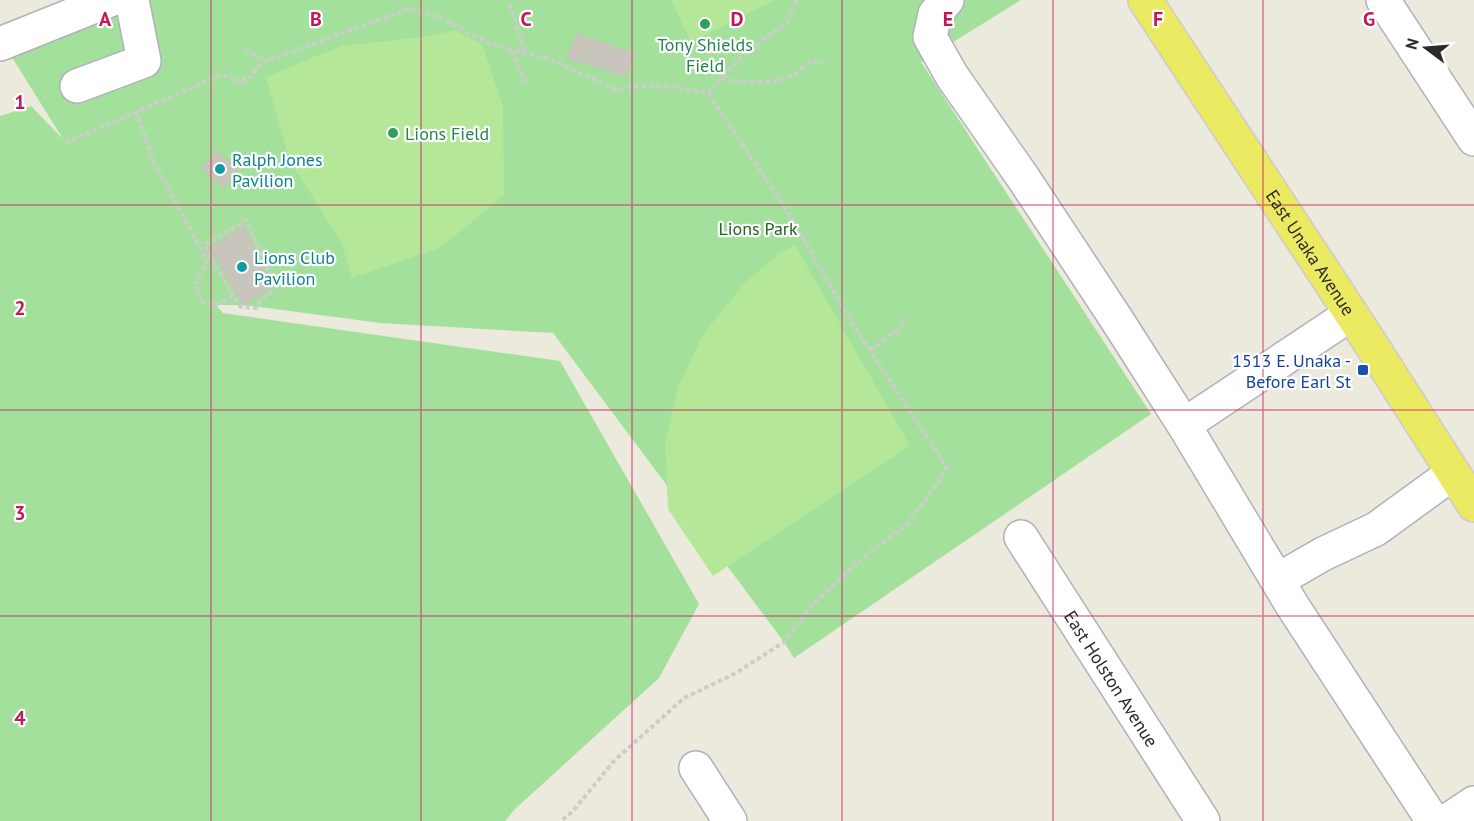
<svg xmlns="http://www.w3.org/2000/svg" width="1474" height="821" viewBox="0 0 1474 821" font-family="'PT Sans',sans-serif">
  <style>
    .green { fill: #a3e09b }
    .pitch { fill: #b4e797 }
    .building { fill: #c7c5bc; stroke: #c7c5b6; stroke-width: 1.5 }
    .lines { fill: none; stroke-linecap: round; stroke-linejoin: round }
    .minor-casing { stroke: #b0b0bd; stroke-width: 36 }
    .major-casing { stroke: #ccc; stroke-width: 36 }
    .path { stroke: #ccc; stroke-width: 4; stroke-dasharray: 4.5 3; stroke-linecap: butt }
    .minor { stroke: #fff; stroke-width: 33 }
    .major { stroke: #ecea62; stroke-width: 33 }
    .grid { fill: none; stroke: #c2185b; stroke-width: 1.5; stroke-opacity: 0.55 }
    .leisure-dot { fill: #2e9e5b; stroke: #fff; stroke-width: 2 }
    .culture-dot { fill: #0f9aa8; stroke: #fff; stroke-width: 2 }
    .transit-dot { fill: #1a4fb4; stroke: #fff; stroke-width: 2 }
    .labels { text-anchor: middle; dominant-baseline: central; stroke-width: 4.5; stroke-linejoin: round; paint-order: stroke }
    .leisure-label { font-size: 18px; fill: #27864d; stroke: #fff }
    .culture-label { font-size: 18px; fill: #0d838f; stroke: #fff; text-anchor: start }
    .park-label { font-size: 18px; fill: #1d651d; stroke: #fff }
    .street-label { font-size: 18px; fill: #2a2a2a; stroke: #fff }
    .transit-label { font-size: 18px; fill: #164399; stroke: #fff; text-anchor: end }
    .grid-label { font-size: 20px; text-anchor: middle; font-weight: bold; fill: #c2185b; stroke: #fff; stroke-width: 4.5; stroke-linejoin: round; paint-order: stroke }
  </style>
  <rect width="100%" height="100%" fill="#ece9dd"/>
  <polygon class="green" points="116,0 1021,0 921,62 1151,414 794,658 784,642 553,333 380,323 245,305 216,305 223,313 560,361 699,604 659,678 514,810 505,821 0,821 0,116 31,106 63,139 3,43"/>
  <g class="pitch">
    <polygon points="671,0 775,0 691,42"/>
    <polygon points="454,30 482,44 503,107 504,195 440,248 352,278 342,244 289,159 266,77 341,46 432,36"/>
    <polygon points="795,245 910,446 713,576 668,509 665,444 678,387 704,333 744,284 778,254"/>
  </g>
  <g class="building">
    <polygon points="577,34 634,54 626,76 567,58"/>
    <polygon points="217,151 238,170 223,187 202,169"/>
    <polygon points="244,226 271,286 244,305 210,248"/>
  </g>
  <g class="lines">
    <defs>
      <g id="minor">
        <polyline points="947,0 935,14 930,37 952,76 1024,179 1117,320 1184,425 1292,605 1433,821"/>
        <polyline points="1383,0 1474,139"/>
        <polyline points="0,44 110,0"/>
        <polyline points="77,86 144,61 132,0"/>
        <polyline points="1184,425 1351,314"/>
        <path id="s1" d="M1021,537L1203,821"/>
        <polyline points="1278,580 1323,554 1376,529 1453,473"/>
        <polyline points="696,768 730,821"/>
        <polyline points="1447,821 1474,803"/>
      </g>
      <g id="major">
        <path id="s2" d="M1145,0L1356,321L1474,505"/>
      </g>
    </defs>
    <use href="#minor" class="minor-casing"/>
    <use href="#major" class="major-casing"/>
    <g class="path">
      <polyline points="510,4 525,53"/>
      <polyline points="245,50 268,60"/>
      <polyline points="512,51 526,83"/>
      <path d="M721,78C739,83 774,85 791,76C798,72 804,66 810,62L823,63"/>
      <path d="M708,93C732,65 759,39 790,21L792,8L797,0"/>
      <polyline points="136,111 154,162 207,261 196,283 202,302 215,305 233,296 241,307 256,308 261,300 277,287 246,220 204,245 233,296"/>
      <polyline points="65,143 216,77 223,75 243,83 245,78 252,77 257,67 268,60 411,8 441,18 488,43 552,60 617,90 635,86 673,87 708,93 790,215 851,322 947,467 938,483 906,525 865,556 813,604 784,642 736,673 684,698 614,761 573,811 561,821"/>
      <polyline points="870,350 902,327 905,315"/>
    </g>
    <use href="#minor" class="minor"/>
    <use href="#major" class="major"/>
  </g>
  <path class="grid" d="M211,0V821M421,0V821M632,0V821M842,0V821M1053,0V821M1263,0V821M0,205H1474M0,410H1474M0,616H1474"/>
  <g class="leisure-dot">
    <circle cx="705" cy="24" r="6"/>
    <circle cx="393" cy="133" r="6"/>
  </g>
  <g class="culture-dot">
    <circle cx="220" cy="169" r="6"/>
    <circle cx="242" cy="267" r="6"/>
  </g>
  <rect class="transit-dot" x="1357" y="364" width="12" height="12" rx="3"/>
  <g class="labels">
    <g class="leisure-label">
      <text x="705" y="44">Tony Shields<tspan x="705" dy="21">Field</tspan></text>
      <text x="405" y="133" text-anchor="start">Lions Field</text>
    </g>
    <g class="culture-label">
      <text x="232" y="159">Ralph Jones<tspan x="232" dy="21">Pavilion</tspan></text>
      <text x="254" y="257">Lions Club<tspan x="254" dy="21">Pavilion</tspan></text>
    </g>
    <g class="park-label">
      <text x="758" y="228">Lions Park</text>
    </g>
    <g class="street-label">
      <text stroke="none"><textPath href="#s2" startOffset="302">East Unaka Avenue</textPath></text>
      <text stroke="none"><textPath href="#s1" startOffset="168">East Holston Avenue</textPath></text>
    </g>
    <g class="transit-label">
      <text x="1351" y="360">1513 E. Unaka -<tspan x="1351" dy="21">Before Earl St</tspan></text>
    </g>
  </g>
  <g class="grid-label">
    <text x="105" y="26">A</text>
    <text x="316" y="26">B</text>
    <text x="526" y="26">C</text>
    <text x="737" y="26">D</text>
    <text x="948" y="26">E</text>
    <text x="1158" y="26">F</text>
    <text x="1369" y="26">G</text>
    <text x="20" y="109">1</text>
    <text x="20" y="315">2</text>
    <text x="20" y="520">3</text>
    <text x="20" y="725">4</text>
  </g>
  <g transform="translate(1426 48) rotate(286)" stroke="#ffffff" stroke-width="4.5" paint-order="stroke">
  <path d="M0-4.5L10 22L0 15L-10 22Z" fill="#2a2a2a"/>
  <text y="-9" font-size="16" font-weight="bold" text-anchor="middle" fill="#2a2a2a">N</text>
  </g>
</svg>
